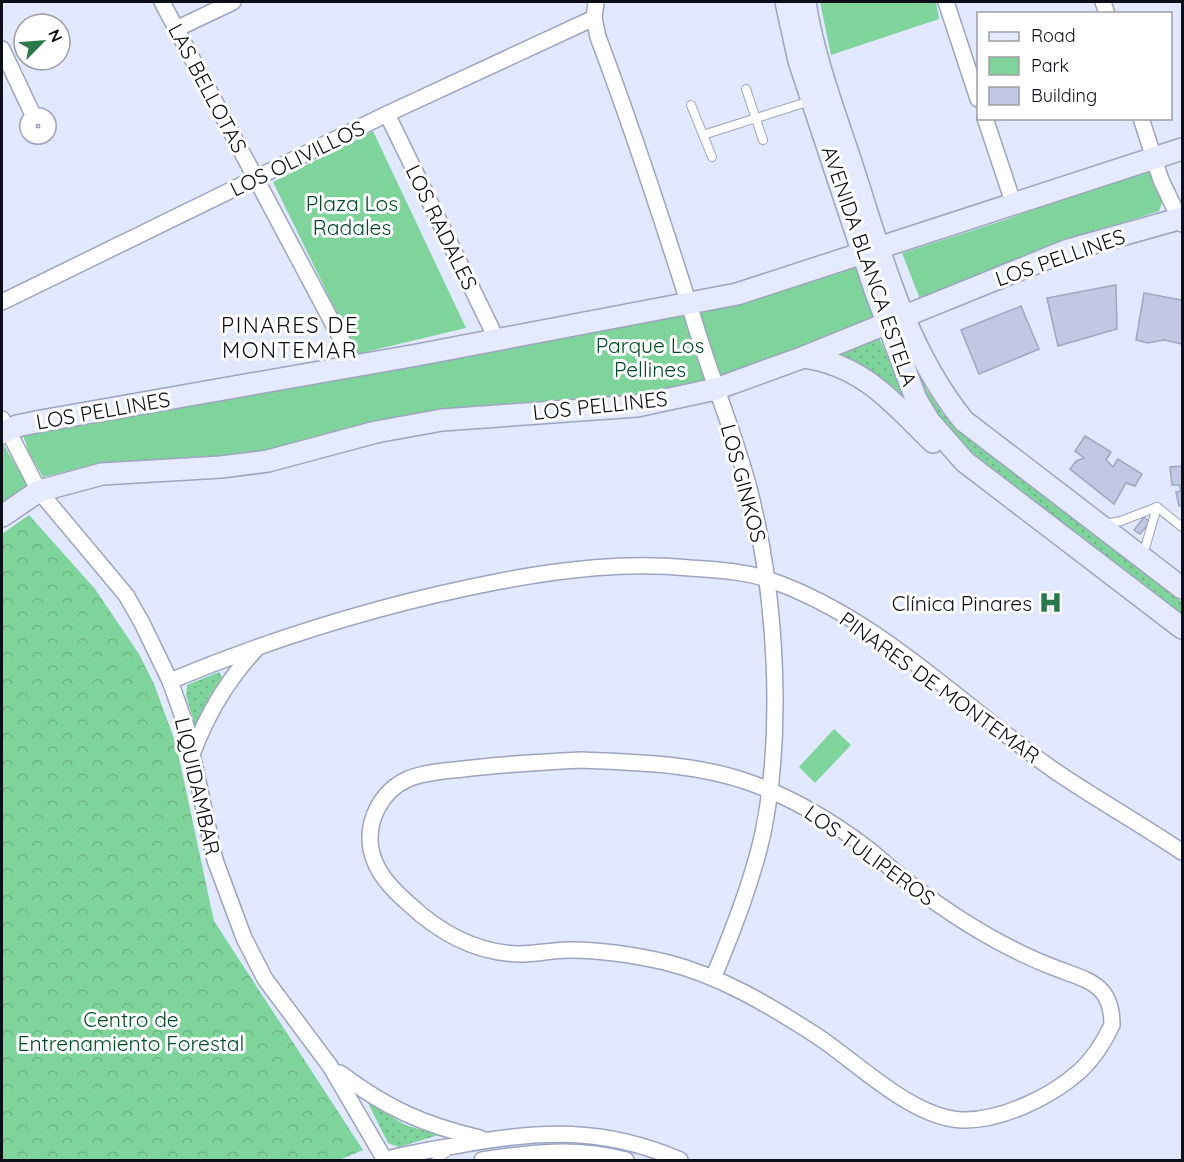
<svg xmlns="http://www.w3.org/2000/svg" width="1184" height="1162" viewBox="0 0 1184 1162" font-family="Quicksand,sans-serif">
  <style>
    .grass { fill: url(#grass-dots) }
    .forest { fill: url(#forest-crowns) }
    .green { fill: #7ed49a }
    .building { fill: #c0c8e3; stroke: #9fa6c1; stroke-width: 1.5 }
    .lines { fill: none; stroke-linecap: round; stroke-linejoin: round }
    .lane-casing { stroke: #9da4bf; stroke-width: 10 }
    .street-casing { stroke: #9da4bf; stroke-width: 18 }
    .secondary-casing { stroke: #9da4bf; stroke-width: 24 }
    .lane { stroke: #fff; stroke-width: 8 }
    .street { stroke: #fff; stroke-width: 15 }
    .secondary { stroke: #e5eafe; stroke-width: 21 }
    .labels { text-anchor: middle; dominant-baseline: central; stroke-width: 6; stroke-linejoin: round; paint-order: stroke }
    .street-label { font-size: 21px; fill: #0c0e18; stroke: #fff }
    .park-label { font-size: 21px; fill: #004b25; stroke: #fff }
    .poi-label { font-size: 21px; fill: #0c0e18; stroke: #fff; text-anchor: end }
    .neighbourhood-label { font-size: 22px; letter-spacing: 1.5px; fill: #0c0e18; stroke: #fff }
  </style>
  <defs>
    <pattern id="grass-dots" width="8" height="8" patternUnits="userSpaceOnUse" patternTransform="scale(1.5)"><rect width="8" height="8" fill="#7ed49a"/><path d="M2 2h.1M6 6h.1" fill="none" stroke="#6cb584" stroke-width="1.8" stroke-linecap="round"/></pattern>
    <pattern id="forest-crowns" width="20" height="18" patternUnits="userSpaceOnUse" patternTransform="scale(1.5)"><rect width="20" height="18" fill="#7ed49a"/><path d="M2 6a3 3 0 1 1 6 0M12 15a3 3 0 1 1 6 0" fill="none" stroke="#6cb584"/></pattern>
  </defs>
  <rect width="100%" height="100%" fill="#e1e8ff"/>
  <g class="grass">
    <polygon points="902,333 927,390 943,414 1182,602 1182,614 953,438 922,399"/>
    <polygon points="879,338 912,408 866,368 835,357"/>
    <polygon points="219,672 222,677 207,700 199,725 195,726 186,695 187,685"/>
    <polygon points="367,1101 405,1125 439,1135 399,1147 388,1143"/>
  </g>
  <polygon class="forest" points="29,515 95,589 139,654 154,684 176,744 214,921 363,1150 339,1160 2,1160 2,534"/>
  <g class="green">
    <polygon points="820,2 936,2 939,19 831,55"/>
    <polygon points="373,131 466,328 357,354 273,182"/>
    <polygon points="1143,169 1156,175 1165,195 1159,211 1077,237 920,299 902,253 1005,220"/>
    <polygon points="859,263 875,315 780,361 662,394 220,459 84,467 43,477 29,453 23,435"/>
    <polygon points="2,442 29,488 2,503"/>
    <polygon points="834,729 851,745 815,783 799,767"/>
  </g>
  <g class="building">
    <polygon points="1116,285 1117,329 1058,346 1047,298"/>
    <polygon points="1144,293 1182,300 1182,344 1164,340 1148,343 1136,340"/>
    <polygon points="1021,306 1039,349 979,374 961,330"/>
    <polygon points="1085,436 1111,452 1106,460 1113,467 1118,459 1142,474 1135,486 1126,483 1114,504 1070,469 1076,461 1084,458 1075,451"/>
    <polygon points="1182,466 1182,505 1179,506 1176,492 1181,491 1179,485 1172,485 1170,467"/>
    <polygon points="1144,517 1150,522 1140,534 1134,530"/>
  </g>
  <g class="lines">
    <defs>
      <g id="lane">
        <polyline points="746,89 763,140"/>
        <polyline points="691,105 712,157"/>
        <polyline points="703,135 810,101"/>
        <polyline points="1105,524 1121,521 1157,507"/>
        <polyline points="1143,555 1157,507 1182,527"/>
        <polyline points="436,1160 447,1152"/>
      </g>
      <g id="street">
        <polyline points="162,2 355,365"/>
        <path d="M596,2L594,18L598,37C636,138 669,240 701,343C717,393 737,441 750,492C776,595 784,729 763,833C752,882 733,930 714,976"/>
        <polyline points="946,2 978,99"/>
        <polyline points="1103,2 1107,14"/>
        <polyline points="176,29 233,2"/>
        <polyline points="2,49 34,117"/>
        <polyline points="387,114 497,340"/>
        <circle cx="38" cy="126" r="10"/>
        <polyline points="985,118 1014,205"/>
        <polyline points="1141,118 1161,180 1182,224"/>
        <polyline points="2,302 387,114 594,18"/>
        <polyline points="2,419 39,491 126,595 142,623 170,681 186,726 215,860 244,938 265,979 330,1066 385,1160"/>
        <path d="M170,681C278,636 386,603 501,581C564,569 626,562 690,568C715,570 743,571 767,579C877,616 962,706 1055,771C1096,799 1141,824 1182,852"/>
        <path d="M193,752C208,712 228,679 257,648"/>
        <path d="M582,760C638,763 694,763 748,782C791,797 830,820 867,848C881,859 894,872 909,883C955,918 1004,949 1058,969C1090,981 1112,985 1112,1025C1104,1042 1094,1058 1080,1071C1051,1097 1001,1121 962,1120C912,1118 858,1063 817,1036C769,1005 721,976 665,962C634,955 602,950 570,950C553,950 536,954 519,954C476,953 440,933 409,904C392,889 375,872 371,849C366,821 381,791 408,779C425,772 445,771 463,769C503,764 542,762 582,760Z"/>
        <path d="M340,1073C386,1108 424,1125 480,1138"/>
        <path d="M384,1160C409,1153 434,1149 460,1145C540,1130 604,1127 680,1160"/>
        <path d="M482,1160C532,1152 576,1147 626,1160"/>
      </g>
      <g id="secondary">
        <polyline points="786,2 799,61 875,290 916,399 929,421 965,462 1182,628"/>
        <path d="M805,2C813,55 833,108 850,159C879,248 904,348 964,421L1182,588"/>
        <path d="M804,357C863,365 893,403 933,442"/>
        <polyline points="2,433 17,426 41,421 417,355 737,294 1182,149"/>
        <polyline points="2,516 39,491 102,474 221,467 268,461 376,432 442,420 637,406 716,389 804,357 1068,250 1182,218"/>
      </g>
    </defs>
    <use href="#lane" class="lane-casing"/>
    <use href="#street" class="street-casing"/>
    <use href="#secondary" class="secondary-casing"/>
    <use href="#lane" class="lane"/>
    <use href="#street" class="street"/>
    <use href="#secondary" class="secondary"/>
  </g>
  <defs>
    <symbol id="hospital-bare" viewBox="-9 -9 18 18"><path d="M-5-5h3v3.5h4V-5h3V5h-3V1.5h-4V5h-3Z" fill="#2a7949" stroke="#fff" stroke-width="2.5" paint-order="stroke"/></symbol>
  </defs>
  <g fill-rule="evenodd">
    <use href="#hospital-bare" x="1034" y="586" width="33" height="33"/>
  </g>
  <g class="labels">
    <g class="street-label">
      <text transform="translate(208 88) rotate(62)">LAS BELLOTAS</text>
      <text transform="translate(297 158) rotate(-26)">LOS OLIVILLOS</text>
      <text transform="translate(442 227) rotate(64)">LOS RADALES</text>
      <text transform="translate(1060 257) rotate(-19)">LOS PELLINES</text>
      <text transform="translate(870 266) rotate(71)">AVENIDA BLANCA ESTELA</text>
      <text transform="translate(600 405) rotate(-6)">LOS PELLINES</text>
      <text transform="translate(103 410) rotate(-10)">LOS PELLINES</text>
      <text transform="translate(744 483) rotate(75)">LOS GINKOS</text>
      <text transform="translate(940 687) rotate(36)">PINARES DE MONTEMAR</text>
      <text transform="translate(198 786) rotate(77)">LIQUIDAMBAR</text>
      <text transform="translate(870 855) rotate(36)">LOS TULIPEROS</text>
    </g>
    <g class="park-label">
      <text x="352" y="203">Plaza Los<tspan x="352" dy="24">Radales</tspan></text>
      <text x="650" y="345">Parque Los<tspan x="650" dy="24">Pellines</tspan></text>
      <text x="131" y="1019">Centro de<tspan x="131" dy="24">Entrenamiento Forestal</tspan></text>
    </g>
    <g class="poi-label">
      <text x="1032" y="603">Clínica Pinares</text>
    </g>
    <g class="neighbourhood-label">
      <text x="290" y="325">PINARES DE<tspan x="290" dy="25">MONTEMAR</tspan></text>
    </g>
  </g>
  <rect width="1184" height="1162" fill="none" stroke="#0c0e18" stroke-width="6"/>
  <rect x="977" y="12" width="195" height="108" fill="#ffffff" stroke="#9e9fa3" stroke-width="1.5"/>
  <rect x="989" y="32" width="30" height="9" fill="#e5eafe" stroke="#9e9fa3" stroke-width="1.5"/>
  <text x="1031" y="42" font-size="18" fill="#0c0e18">Road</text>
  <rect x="989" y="57" width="30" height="18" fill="#7ed49a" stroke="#9e9fa3" stroke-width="1.5"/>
  <text x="1031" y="72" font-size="18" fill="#0c0e18">Park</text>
  <rect x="989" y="87" width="30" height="18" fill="#c0c8e3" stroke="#9e9fa3" stroke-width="1.5"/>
  <text x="1031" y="102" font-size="18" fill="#0c0e18">Building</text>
  <g transform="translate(42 42) rotate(65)"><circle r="28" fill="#ffffff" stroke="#9e9fa3" stroke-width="1.5"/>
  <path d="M0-4.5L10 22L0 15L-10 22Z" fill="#2a7949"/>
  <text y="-9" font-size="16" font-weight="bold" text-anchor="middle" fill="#0c0e18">N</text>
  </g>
</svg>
